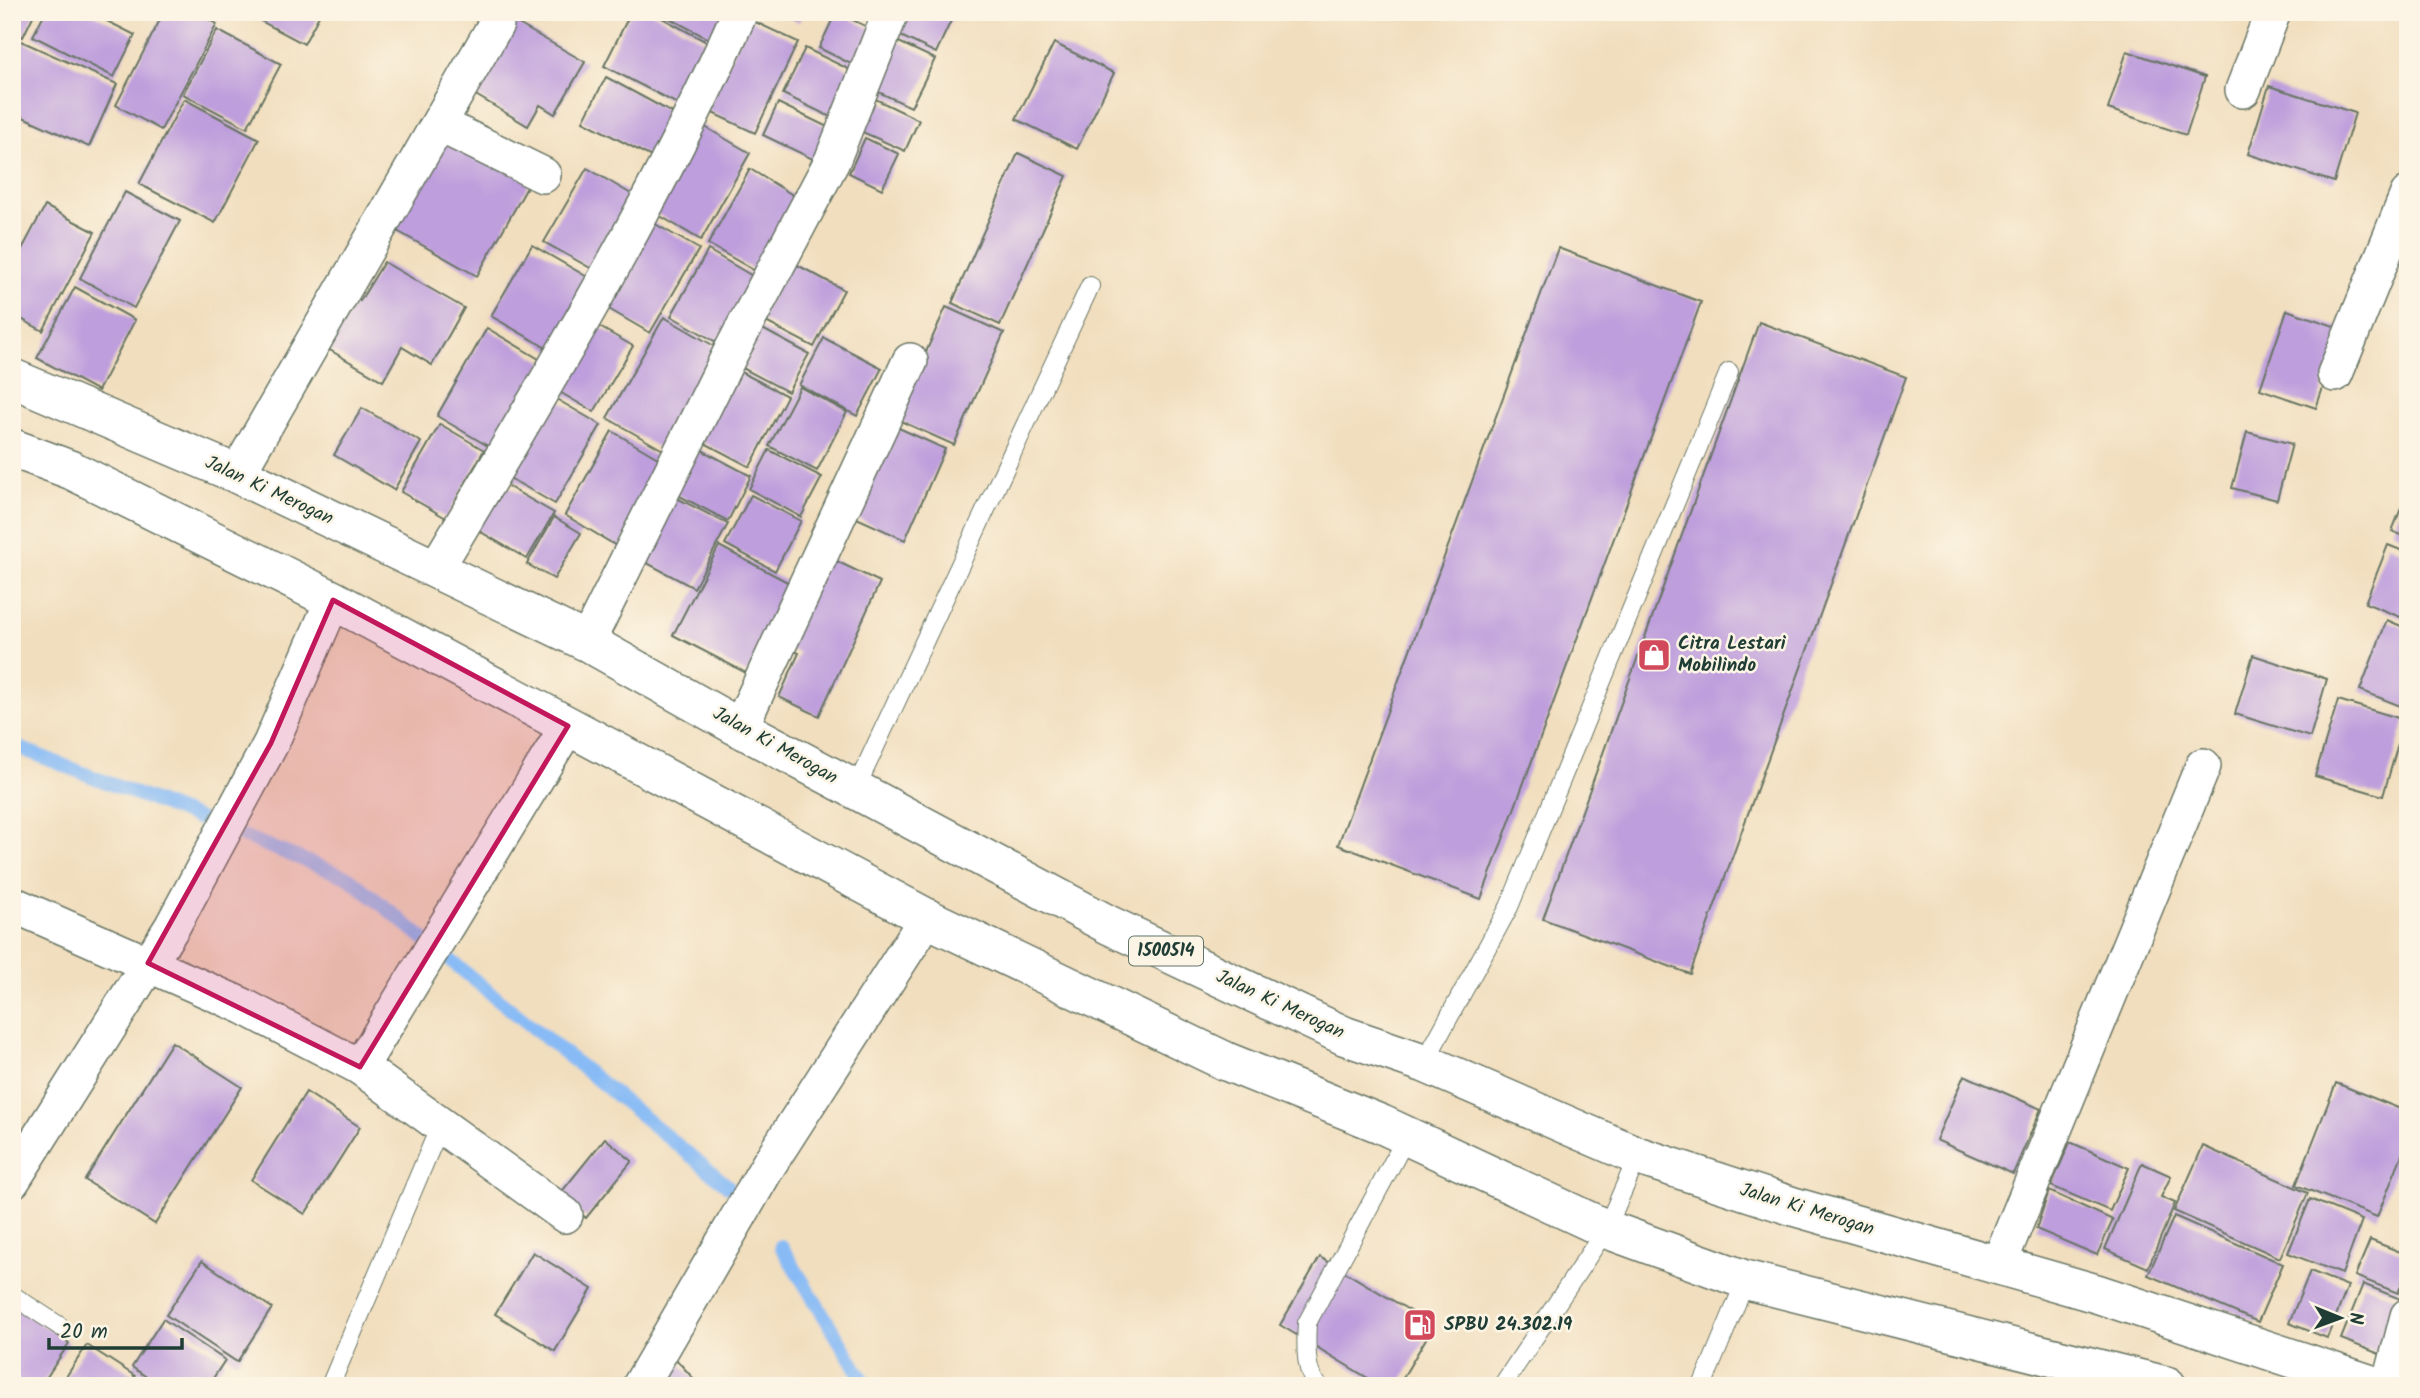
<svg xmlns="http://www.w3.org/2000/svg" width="2420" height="1398" viewBox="0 0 2420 1398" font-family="Kalam,sans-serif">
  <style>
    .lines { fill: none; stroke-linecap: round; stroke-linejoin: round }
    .stream { stroke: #88bbf5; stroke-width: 14 }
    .building { fill: #be9edc }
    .lane-casing { stroke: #687564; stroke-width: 20 }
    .street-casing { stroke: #687564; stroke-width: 38 }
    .highway-casing { stroke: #687564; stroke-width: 41 }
    .lane { stroke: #fff; stroke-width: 18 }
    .street { stroke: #fff; stroke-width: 35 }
    .highway { stroke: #fff; stroke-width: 38 }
    .marked { fill: #c2185b; fill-opacity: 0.2; stroke: #c2185b; stroke-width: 5; stroke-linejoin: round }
    .labels { text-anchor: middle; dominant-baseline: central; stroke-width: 5; stroke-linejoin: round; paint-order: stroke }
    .shield { fill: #fcf5e5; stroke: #617469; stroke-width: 2 }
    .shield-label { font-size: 18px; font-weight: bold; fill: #1f3d34 }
    .street-label { font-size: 19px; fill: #1f3d34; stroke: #fcf5e5 }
    .poi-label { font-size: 19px; font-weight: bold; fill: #1f3d34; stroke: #fcf5e5; text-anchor: start }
  </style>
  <rect width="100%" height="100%" fill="#fcf5e5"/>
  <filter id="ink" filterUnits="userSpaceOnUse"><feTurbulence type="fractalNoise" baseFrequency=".0143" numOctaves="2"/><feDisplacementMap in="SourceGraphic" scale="14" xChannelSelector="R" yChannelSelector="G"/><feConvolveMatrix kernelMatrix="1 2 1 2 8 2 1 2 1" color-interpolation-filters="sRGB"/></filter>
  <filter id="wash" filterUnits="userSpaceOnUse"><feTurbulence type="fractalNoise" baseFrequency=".00686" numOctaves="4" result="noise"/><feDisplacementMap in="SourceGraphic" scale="28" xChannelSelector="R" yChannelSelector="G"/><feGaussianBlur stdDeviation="1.57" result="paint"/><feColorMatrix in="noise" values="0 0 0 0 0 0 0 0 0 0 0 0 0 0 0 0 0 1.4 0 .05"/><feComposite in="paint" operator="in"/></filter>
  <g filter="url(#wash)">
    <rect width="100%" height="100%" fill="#f1debe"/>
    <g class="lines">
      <g class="stream">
        <polyline points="12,745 349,878 728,1186"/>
        <polyline points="781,1246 867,1386"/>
      </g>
    </g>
    <g id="blocks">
      <g class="building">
        <polygon points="12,12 35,12 23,37 12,31"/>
        <polygon points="45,12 89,12 135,35 114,77 33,36"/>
        <polygon points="164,12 195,12 217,24 161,130 116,105"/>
        <polygon points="244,12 321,12 304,44"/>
        <polygon points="631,12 651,12 718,48 687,109 604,66"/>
        <polygon points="658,12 731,12 716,43"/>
        <polygon points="777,12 803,12 799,22"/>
        <polygon points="836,12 880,33 863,70 819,48"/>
        <polygon points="894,12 955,12 936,53 886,29"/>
        <polygon points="749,19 798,42 755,133 706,110"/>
        <polygon points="515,22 585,62 555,114 540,105 528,126 474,94"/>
        <polygon points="217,30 281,64 247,128 183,94"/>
        <polygon points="886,36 935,59 911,107 863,85"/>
        <polygon points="12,37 117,84 89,147 12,112"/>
        <polygon points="1054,43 1114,73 1077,149 1016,119"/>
        <polygon points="805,48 863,76 841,122 783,94"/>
        <polygon points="2127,51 2205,77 2186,135 2108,109"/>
        <polygon points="606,77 680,117 657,160 583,121"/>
        <polygon points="2269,86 2355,113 2334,182 2248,154"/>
        <polygon points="865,94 919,120 905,151 849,126"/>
        <polygon points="184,99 259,139 215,223 139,184"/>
        <polygon points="778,103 840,133 825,165 763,135"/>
        <polygon points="700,124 750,153 701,240 650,210"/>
        <polygon points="445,133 530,182 477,276 390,227"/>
        <polygon points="865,138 899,154 882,189 849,173"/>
        <polygon points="1018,153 1067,176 1000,325 952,303"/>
        <polygon points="587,168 643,201 601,274 544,242"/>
        <polygon points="750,169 806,203 764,276 708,244"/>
        <polygon points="125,192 180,221 134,308 80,278"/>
        <polygon points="45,206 95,232 43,331 12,314 12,268"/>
        <polygon points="643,217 699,249 650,333 595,301"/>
        <polygon points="532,245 596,282 555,353 491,316"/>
        <polygon points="1558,248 1701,302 1481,899 1338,845"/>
        <polygon points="708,250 761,281 723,346 671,316"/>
        <polygon points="790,261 844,290 814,347 760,319"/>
        <polygon points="384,262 464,308 432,365 402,347 383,381 328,349 357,299 360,301"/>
        <polygon points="75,287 135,320 98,391 37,358"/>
        <polygon points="946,307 1004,333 954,445 896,419"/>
        <polygon points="2287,310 2343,329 2316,408 2260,389"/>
        <polygon points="664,317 728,354 670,454 607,418"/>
        <polygon points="589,321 633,346 594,412 551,387"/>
        <polygon points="1759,322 1906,377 1690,974 1543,919"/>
        <polygon points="755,325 809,354 788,392 735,364"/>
        <polygon points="487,328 544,362 493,449 437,416"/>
        <polygon points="824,338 882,368 857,416 799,385"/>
        <polygon points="733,368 787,396 750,467 697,439"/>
        <polygon points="800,387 847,412 817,471 769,446"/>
        <polygon points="546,393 601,425 555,504 501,473"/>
        <polygon points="362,408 421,442 394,490 334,455"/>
        <polygon points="440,424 484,450 446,518 401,492"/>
        <polygon points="890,424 945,449 905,540 850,515"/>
        <polygon points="612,431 668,464 620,548 565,515"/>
        <polygon points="2247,432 2292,444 2277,500 2232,488"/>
        <polygon points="694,446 751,476 728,521 670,491"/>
        <polygon points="769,450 822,477 801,517 749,489"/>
        <polygon points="495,479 554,513 527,559 469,525"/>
        <polygon points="2408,491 2408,538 2392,531"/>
        <polygon points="665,492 728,524 694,588 632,555"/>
        <polygon points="751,495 801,521 775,571 725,544"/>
        <polygon points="554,517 581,533 554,579 527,564"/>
        <polygon points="2388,545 2408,553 2408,620 2365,603"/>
        <polygon points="719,546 795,586 748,674 673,635"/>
        <polygon points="828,557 880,582 819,716 779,697 799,653 787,648"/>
        <polygon points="2387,620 2408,629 2408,709 2360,690"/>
        <polygon points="2253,655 2327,679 2310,737 2235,714"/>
        <polygon points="2338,700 2405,720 2383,796 2315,776"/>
        <polygon points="172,1042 242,1087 155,1224 85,1180"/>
        <polygon points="1964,1075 2041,1109 2013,1174 1936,1140"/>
        <polygon points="2336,1083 2408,1112 2408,1140 2377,1217 2296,1185"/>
        <polygon points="306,1092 360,1127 305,1214 251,1180"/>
        <polygon points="605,1138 632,1161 586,1218 559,1195"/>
        <polygon points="2070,1142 2129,1168 2110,1211 2051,1186"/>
        <polygon points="2203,1146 2308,1193 2280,1258 2174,1211"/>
        <polygon points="2142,1163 2171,1176 2161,1197 2175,1203 2148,1268 2105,1249"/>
        <polygon points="2049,1191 2113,1220 2097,1255 2036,1229"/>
        <polygon points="2310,1199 2362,1220 2342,1274 2288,1253"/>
        <polygon points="2174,1216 2283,1264 2258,1322 2148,1275"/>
        <polygon points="2370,1240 2408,1255 2408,1270 2398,1293 2355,1276"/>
        <polygon points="533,1252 592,1289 555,1351 495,1314"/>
        <polygon points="1320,1257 1434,1325 1398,1386 1381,1386 1280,1325"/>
        <polygon points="202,1261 272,1308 237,1362 166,1315"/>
        <polygon points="2310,1271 2348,1286 2327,1338 2289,1323"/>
        <polygon points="2363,1284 2403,1300 2382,1355 2341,1339"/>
        <polygon points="12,1305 69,1343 41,1386 12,1386"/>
        <polygon points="163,1319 225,1360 208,1386 160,1386 132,1367"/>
        <polygon points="87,1345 135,1376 128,1386 60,1386"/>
        <polygon points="674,1357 700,1386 657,1386"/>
      </g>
    </g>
  </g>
  <g filter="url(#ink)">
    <use href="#blocks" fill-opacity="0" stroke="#687564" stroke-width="2"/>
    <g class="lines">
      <defs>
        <g id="lane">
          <polyline points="855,790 1090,286"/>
          <polyline points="1424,1063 1509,907 1729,372"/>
          <polyline points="12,1295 61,1327"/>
          <polyline points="330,1386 440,1126"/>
          <path d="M1319,1386C1304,1375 1306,1340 1307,1323L1407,1136"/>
          <polyline points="1502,1386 1606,1229 1638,1156"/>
          <polyline points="1702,1386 1746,1280"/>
        </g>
        <g id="street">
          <polyline points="2243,90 2273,12"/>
          <polyline points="439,124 543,175"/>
          <polyline points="2335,374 2408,194"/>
          <polyline points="237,474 496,24"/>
          <path d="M435,570C544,388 654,206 740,12"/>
          <polyline points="587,642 731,352 832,161 891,12"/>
          <polyline points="740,728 910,361"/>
          <polyline points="12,904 243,1006 360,1067 568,726"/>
          <polyline points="360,1067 565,1215"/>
          <polyline points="12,1181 172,927 271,743 333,600"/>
          <polyline points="1998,1266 2203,766"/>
          <polyline points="640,1386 769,1164 927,918"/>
          <polyline points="2390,1386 2408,1316"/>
        </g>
        <g id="highway">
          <polyline points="12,378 237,474 587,642 740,728 1109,925 1345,1036 1424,1063 1638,1156 1795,1207 2098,1294 2376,1386"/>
          <polyline points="12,448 71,470 333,600 927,918 1225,1061 1381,1124 1606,1229 1746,1280 2167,1386"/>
        </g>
      </defs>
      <use href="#lane" class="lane-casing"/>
      <use href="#street" class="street-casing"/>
      <use href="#highway" class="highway-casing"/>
      <use href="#lane" class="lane"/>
      <use href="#street" class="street"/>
      <use href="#highway" class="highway"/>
    </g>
  </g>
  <path class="marked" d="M333,600L568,726L360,1067L148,963L271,743Z"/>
  <defs>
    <symbol id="shop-square" viewBox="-11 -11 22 22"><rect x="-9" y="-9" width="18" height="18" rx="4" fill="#d1495b" stroke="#fcf5e5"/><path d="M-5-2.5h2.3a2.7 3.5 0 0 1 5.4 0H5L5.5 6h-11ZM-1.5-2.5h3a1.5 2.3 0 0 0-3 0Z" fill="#fff"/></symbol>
    <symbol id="fuel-square" viewBox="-11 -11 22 22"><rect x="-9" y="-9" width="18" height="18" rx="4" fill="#d1495b" stroke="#fcf5e5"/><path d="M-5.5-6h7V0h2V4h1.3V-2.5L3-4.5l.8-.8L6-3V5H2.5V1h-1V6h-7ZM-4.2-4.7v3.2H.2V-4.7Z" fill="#fff"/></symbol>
  </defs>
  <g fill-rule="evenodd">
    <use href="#shop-square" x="1635" y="636" width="38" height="38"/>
    <use href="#fuel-square" x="1401" y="1306" width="38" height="38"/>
  </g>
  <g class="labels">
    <rect class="shield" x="1129" y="936.5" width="74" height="29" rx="5"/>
    <g class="shield-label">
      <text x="1166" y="951">1500514</text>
    </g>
    <g class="street-label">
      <text transform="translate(269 491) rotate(25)">Jalan Ki Merogan</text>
      <text transform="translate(775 746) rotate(29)">Jalan Ki Merogan</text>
      <text transform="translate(1280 1005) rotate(25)">Jalan Ki Merogan</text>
      <text transform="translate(1807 1210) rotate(17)">Jalan Ki Merogan</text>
    </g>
    <g class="poi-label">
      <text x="1678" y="644">Citra Lestari<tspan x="1678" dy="22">Mobilindo</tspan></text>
      <text x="1444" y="1325">SPBU 24.302.19</text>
    </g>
  </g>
  <rect width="2420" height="1398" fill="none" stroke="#fcf5e5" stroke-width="42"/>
  <g transform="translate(2340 1318) rotate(91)" stroke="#fcf5e5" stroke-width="5" paint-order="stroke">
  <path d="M0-5L12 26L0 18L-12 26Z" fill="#1f3d34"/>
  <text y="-10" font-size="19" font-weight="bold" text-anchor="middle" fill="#1f3d34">N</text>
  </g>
  <path d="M49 1338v10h133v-10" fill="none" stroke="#1f3d34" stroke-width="3.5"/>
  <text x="60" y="1338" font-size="21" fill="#1f3d34" stroke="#fcf5e5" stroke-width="5" paint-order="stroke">20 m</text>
</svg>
